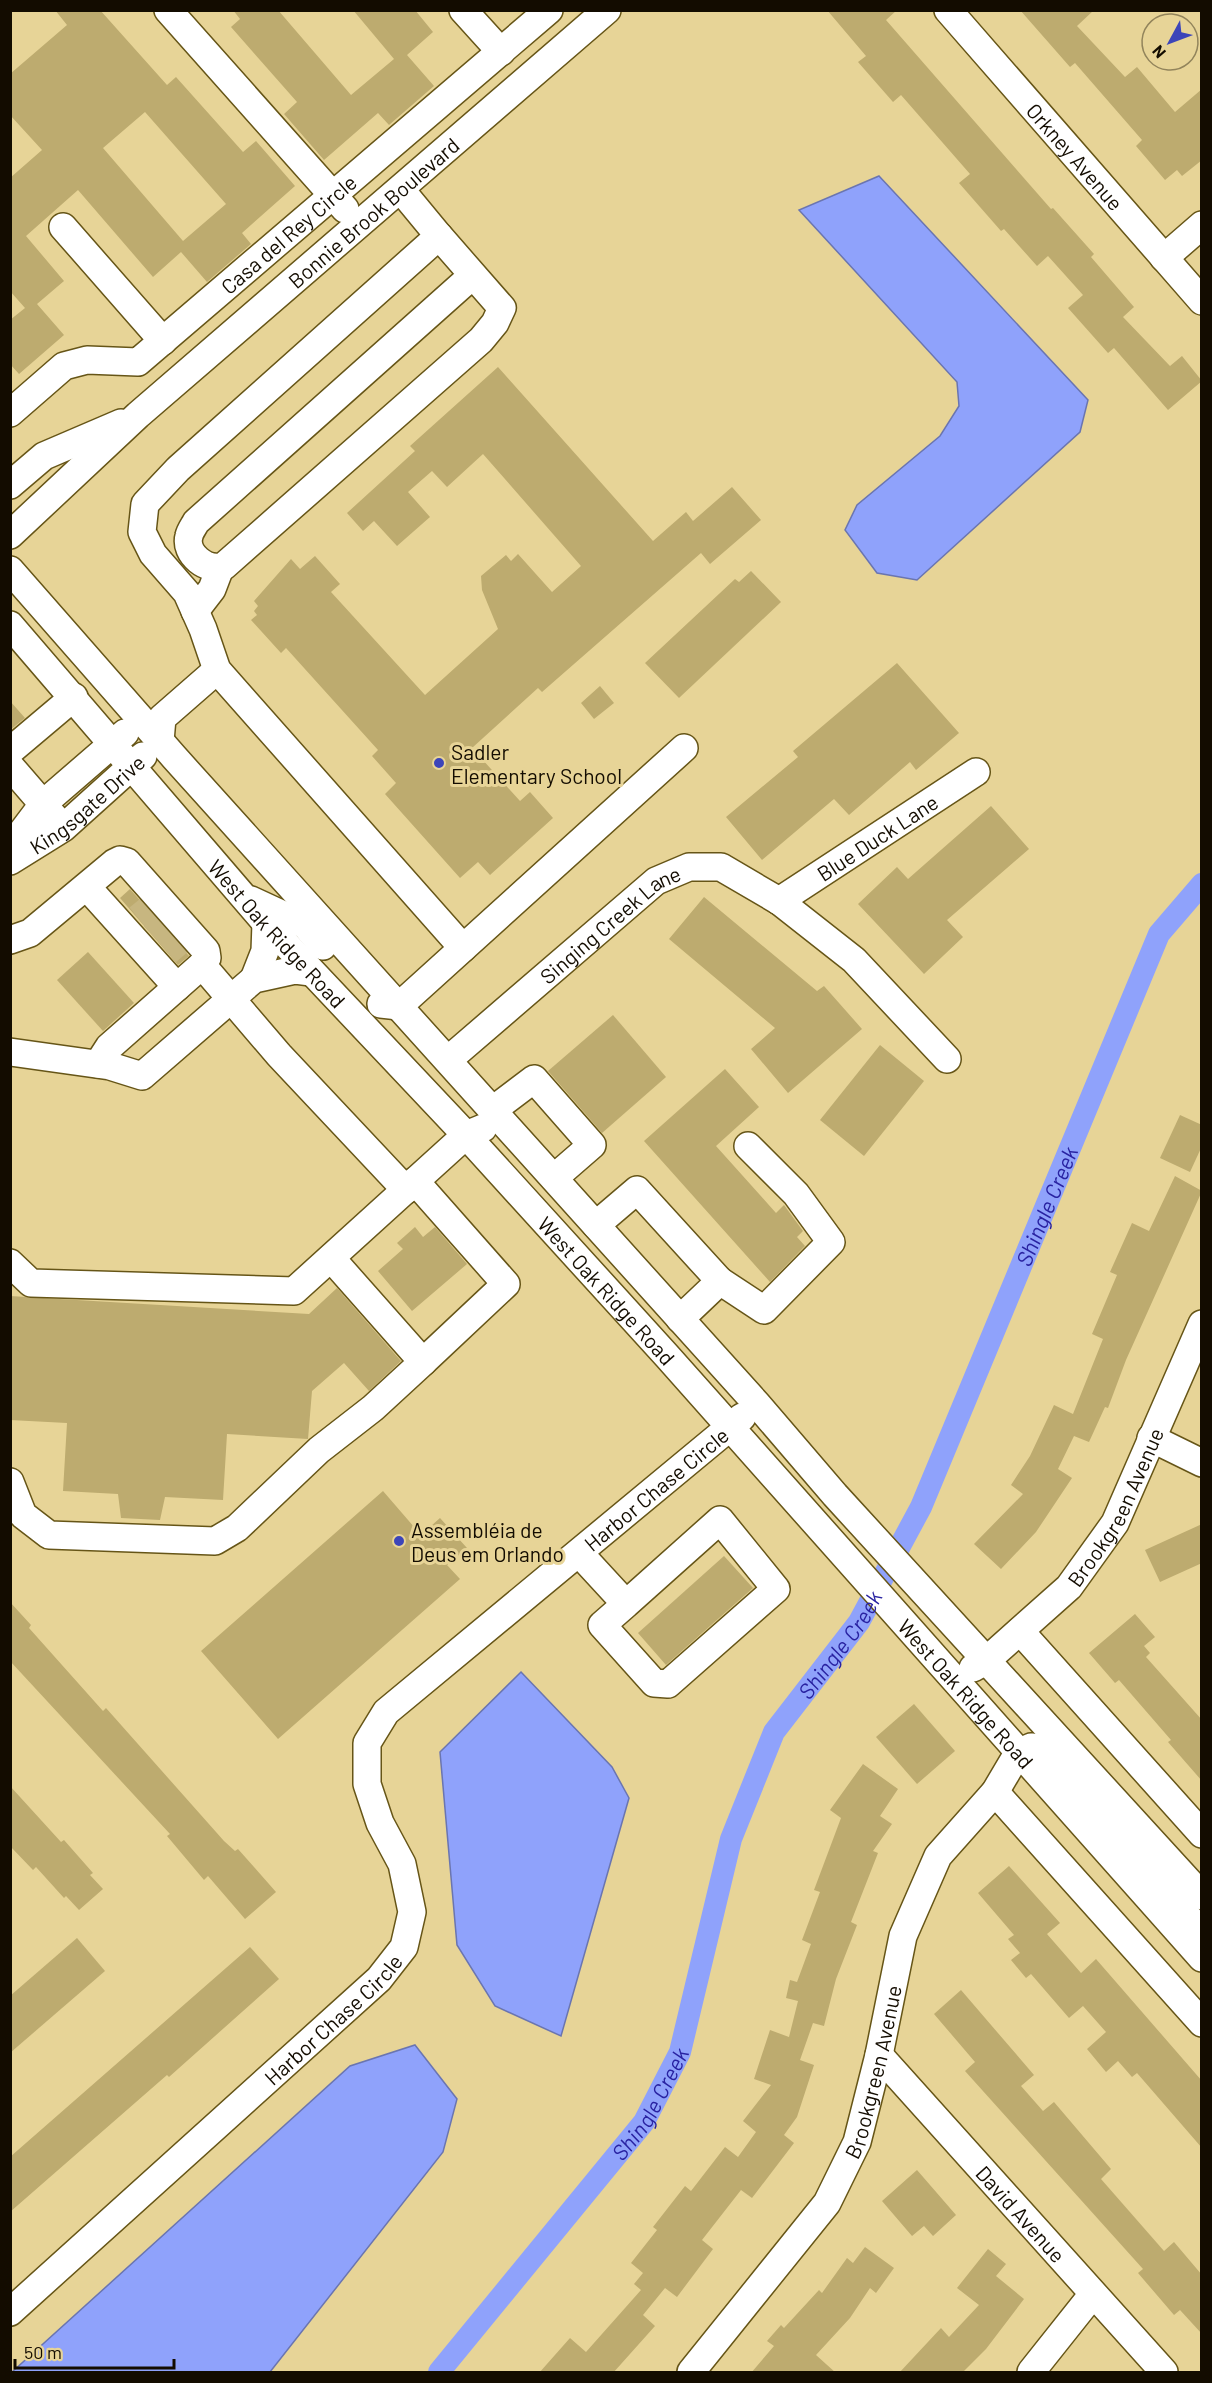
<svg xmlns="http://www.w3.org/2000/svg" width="1212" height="2383" viewBox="0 0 1212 2383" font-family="Barlow,sans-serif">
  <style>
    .water { fill: #8fa2fb; stroke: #6a75b0; stroke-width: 1.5 }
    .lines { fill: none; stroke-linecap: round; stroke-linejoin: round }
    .canal { stroke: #8fa2fb; stroke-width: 22 }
    .building { fill: #bdab6f; fill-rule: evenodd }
    .minor-tunnel { stroke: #c7b680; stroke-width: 27; stroke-dasharray: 27 14; stroke-linecap: butt }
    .minor-casing { stroke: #665517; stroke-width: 30 }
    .minor { stroke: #fff; stroke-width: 27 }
    .poi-dot { fill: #3c45b9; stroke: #e7d497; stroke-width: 2 }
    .labels { text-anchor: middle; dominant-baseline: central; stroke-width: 6; stroke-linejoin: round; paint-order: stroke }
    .street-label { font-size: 21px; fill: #130c00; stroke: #e7d497 }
    .poi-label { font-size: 21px; fill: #130c00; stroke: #e7d497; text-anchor: start }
    .water-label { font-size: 22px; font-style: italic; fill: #2923a2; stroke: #e7d497 }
  </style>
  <rect width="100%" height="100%" fill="#e7d497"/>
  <g class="water">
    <polygon points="879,176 1088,400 1080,432 917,580 877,573 845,530 857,505 940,436 959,406 957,382 799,210"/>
    <polygon points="521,1672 612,1767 629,1798 561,2036 495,2006 457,1945 440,1752"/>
    <polygon points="415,2045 457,2099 443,2152 270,2372 12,2372 350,2066"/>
  </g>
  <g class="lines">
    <path class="canal" id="s1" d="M439,2372L644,2122L680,2052L731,1839L774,1732L859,1622L921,1507L1159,934L1202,884"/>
  </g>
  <g class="building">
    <path d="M55,10H100L167,85L176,77L243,152L256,141L295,186L242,233L251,244L207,282L181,252L153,277L78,190L26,236L64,281L37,304L64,335L19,374L10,364V320L25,308L10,291V178L42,150L10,115V74L67,25ZM145,112L226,204L183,241L103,148Z"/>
    <polygon points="233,10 278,10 351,95 394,59 353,10 415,10 433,32 407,55 434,86 389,125 378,113 324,160 284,114 297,102 231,27 240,19"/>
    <polygon points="827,10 897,10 886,20 1051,209 1053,208 1094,254 1091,257 1134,307 1123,317 1170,366 1182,356 1202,381 1168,410 1114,348 1108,353 1068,308 1083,295 1048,256 1037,266 1004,229 1001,231 959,183 970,174 901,95 893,102 858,62 866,56"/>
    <polygon points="1020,10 1094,10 1077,26 1125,77 1137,67 1175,112 1202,89 1202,160 1182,176 1177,170 1165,180 1136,146 1142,140 1075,63 1070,67"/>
    <polygon points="498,367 653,541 686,512 693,521 732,487 761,520 710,564 701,553 542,692 538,688 472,748 520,801 530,792 553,818 490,875 478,862 460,878 385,794 396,783 372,756 378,750 286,648 281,653 251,620 257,615 254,611 258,606 254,601 291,559 300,569 315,556 340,584 331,592 425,695 498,629 482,590 481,576 506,555 511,561 518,554 552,592 581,566 483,454 447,487 432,471 408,492 430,517 397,546 374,521 363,531 347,513 415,451 410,446"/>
    <polygon points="751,571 781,602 679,698 645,663 735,579 739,582"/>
    <polygon points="897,663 959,733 916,770 910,762 849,815 834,799 762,860 726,817 798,757 793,751"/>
    <polygon points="600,686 614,703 594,719 581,703"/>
    <polygon points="10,701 25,718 10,730"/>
    <polygon points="991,806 1029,849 947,920 963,937 924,974 858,904 897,867 908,879"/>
    <polygon points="130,889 189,956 178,965 120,898"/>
    <polygon points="704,897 817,991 824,986 862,1029 788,1093 751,1049 775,1028 669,939"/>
    <polygon points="88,952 134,1003 103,1031 57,980"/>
    <polygon points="613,1015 666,1077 602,1133 548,1071"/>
    <polygon points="880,1045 924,1081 864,1156 820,1120"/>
    <polygon points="725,1069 759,1107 716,1146 776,1213 784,1205 803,1231 797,1237 805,1246 770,1282 644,1141"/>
    <polygon points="1180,1115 1202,1125 1202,1146 1190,1172 1160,1158"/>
    <polygon points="1175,1176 1202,1191 1126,1360 1108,1408 1105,1407 1089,1442 1074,1436 1058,1469 1072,1478 1036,1532 1001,1569 974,1544 1023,1494 1011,1485 1030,1456 1054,1405 1073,1414 1103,1339 1092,1334 1117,1275 1110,1272 1132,1223 1149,1231"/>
    <polygon points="415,1227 423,1237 435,1227 467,1264 412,1311 378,1271 403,1249 397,1243"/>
    <polygon points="337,1288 401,1361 369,1391 344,1363 312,1391 308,1439 227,1434 223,1500 165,1497 160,1520 121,1518 118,1494 63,1491 67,1423 10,1420 10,1296 309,1314"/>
    <polygon points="383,1491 421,1535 440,1518 467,1548 447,1565 460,1579 278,1739 201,1651"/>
    <polygon points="1202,1524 1202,1563 1160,1582 1145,1550"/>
    <polygon points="724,1556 753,1588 666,1665 638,1633"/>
    <polygon points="10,1602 31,1625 29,1628 103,1711 106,1708 224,1841 235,1851 238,1849 276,1892 245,1919 208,1876 204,1880 167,1836 170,1834 10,1661"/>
    <polygon points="1135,1614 1155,1637 1144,1646 1150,1653 1146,1657 1202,1720 1202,1781 1168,1742 1171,1740 1119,1680 1115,1683 1089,1653"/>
    <polygon points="914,1704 955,1751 917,1784 876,1737"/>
    <polygon points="863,1764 898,1789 880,1816 892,1824 873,1851 878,1853 851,1922 857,1925 836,1979 824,2026 813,2023 800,2060 814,2065 797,2117 784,2135 794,2143 752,2198 741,2190 702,2240 713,2249 677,2297 665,2288 643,2315 655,2326 613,2373 539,2373 570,2338 586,2352 641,2290 634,2284 643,2273 631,2263 657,2230 653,2227 685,2186 691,2191 725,2147 738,2157 756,2132 743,2121 771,2085 754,2079 770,2030 789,2037 798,2001 786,1998 790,1980 797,1982 811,1944 802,1940 820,1892 814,1890 841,1818 830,1810"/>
    <polygon points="10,1786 61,1842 64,1840 93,1873 90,1875 103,1889 79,1910 66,1896 64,1898 36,1867 33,1870 10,1846"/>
    <polygon points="1009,1866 1060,1923 1047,1934 1081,1973 1096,1959 1202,2081 1202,2148 1137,2073 1132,2077 1118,2061 1106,2072 1087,2049 1106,2032 1083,2006 1069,2018 1031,1974 1026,1978 1011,1960 1020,1953 1008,1939 1014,1935 978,1893"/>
    <polygon points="77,1938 105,1971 10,2053 10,1996"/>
    <polygon points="250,1947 279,1979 169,2077 167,2075 10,2212 10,2157"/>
    <polygon points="961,1990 1034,2075 1021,2086 1043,2111 1054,2102 1111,2169 1101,2179 1164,2251 1174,2242 1202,2275 1202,2334 1180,2310 1174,2315 1138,2273 1143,2269 965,2071 975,2062 934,2014"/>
    <polygon points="917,2170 956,2215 933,2236 924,2226 912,2236 882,2201"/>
    <polygon points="865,2247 894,2268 876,2293 870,2288 850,2318 816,2355 836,2373 751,2373 774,2346 767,2341 781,2325 784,2328 819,2290 822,2293 847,2258 853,2263"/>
    <polygon points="988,2249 1006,2264 996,2276 1024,2299 986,2349 962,2373 899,2373 941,2328 949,2337 979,2305 957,2288"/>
  </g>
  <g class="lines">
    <g class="minor-tunnel">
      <polyline points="138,918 154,905"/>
      <polyline points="153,936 168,922"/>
      <polyline points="167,952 183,938"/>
    </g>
    <defs>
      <g id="minor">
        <polyline points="168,10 345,209"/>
        <polyline points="463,10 501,52"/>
        <path id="s2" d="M948,10L1202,301"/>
        <polyline points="401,190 439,236 178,469 145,504 142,532 153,554 187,593 203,629 217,670 463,948"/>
        <polyline points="63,227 163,341"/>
        <path d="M439,236L502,308L495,323L481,340L224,566C207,572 184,554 189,536C190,531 194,526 196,522L473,275"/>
        <polyline points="1164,258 1202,225"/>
        <path id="s3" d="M10,413L64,366L87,360L138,362L549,10"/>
        <polyline points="10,485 44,456 121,423"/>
        <path id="s4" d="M10,535L138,415L607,10"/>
        <polyline points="10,570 174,757 757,1404 835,1495 1202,1896"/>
        <polyline points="195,611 212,589 220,568"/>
        <path id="s5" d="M10,625L266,923L466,1135L667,1356L1202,1958"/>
        <polyline points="160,741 162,718 217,670"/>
        <polyline points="10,751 74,697"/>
        <polyline points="10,766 55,818"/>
        <polyline points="10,848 44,803 125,733"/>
        <path id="s6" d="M10,861L63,828L143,756"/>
        <polyline points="87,887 177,987"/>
        <polyline points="251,900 305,925 323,946"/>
        <path id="s7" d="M779,901L976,772"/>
        <polyline points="10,940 30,933 114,863 120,860 127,862 206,951 207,958 202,965 279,1055 406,1190"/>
        <polyline points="254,979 265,951 266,923"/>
        <polyline points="381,1004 399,1006 684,748"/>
        <polyline points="10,1052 110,1066 142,1076 254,979 295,970 311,972"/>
        <path id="s8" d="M448,1060L656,881L689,867H721L779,901L854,960L947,1059"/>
        <polyline points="98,1064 109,1047 202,965"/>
        <polyline points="493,1110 534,1079 592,1145 554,1178"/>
        <polyline points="415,1181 506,1284 423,1362"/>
        <polyline points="596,1225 637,1190 720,1281 680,1319"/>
        <polyline points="10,1263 31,1283 294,1291 466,1135 483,1128"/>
        <polyline points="720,1281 764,1310 831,1242 796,1194 748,1146"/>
        <polyline points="1151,1438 1202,1463"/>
        <polyline points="10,1482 23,1515 49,1535 215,1541 237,1528 319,1450 373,1408 423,1362 331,1258"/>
        <polyline points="579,1553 626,1604 720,1520 776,1589 668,1684 654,1683 602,1625 626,1604"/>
        <polyline points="1020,1631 1202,1834"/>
        <path id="s9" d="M973,1668L987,1660L1069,1587L1115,1523L1202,1324"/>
        <polyline points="995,1792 1202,2023"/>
        <path id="s10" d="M879,2055L1164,2372"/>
        <path id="s11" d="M10,2312L379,1979L404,1947L412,1912L402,1864L380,1823L367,1784V1743L386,1712L742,1417"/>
        <path id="s12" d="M691,2372L827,2203L857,2142L879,2055L903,1936L938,1856L995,1792L1018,1753L1031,1747L1039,1748L1194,1924L1202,1928"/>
        <polyline points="1031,2372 1093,2294"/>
      </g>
    </defs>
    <use href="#minor" class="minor-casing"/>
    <use href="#minor" class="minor"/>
  </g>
  <g class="poi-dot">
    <circle cx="439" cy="763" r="6"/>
    <circle cx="399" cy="1541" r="6"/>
  </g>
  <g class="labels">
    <g class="street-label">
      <text stroke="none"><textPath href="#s2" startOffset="194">Orkney Avenue</textPath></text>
      <text stroke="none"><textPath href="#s4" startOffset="486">Bonnie Brook Boulevard</textPath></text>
      <text stroke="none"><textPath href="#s3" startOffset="344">Casa del Rey Circle</textPath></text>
      <text stroke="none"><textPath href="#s6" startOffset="96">Kingsgate Drive</textPath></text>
      <text stroke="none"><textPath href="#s7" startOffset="117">Blue Duck Lane</textPath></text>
      <text stroke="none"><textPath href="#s8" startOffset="212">Singing Creek Lane</textPath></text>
      <text stroke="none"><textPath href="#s5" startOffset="408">West Oak Ridge Road</textPath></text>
      <text stroke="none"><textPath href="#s5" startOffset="894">West Oak Ridge Road</textPath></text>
      <text stroke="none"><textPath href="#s11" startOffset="1138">Harbor Chase Circle</textPath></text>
      <text stroke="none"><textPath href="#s9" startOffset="219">Brookgreen Avenue</textPath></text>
      <text stroke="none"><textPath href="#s5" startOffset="1434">West Oak Ridge Road</textPath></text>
      <text stroke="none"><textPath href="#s11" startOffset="436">Harbor Chase Circle</textPath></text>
      <text stroke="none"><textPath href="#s12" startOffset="357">Brookgreen Avenue</textPath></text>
      <text stroke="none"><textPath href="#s10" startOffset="213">David Avenue</textPath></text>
    </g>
    <g class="poi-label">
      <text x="451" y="751">Sadler<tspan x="451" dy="24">Elementary School</tspan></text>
      <text x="411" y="1529">Assembléia de<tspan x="411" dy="24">Deus em Orlando</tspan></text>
    </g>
    <g class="water-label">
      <text stroke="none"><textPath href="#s1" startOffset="1332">Shingle Creek</textPath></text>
      <text stroke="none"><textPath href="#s1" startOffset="846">Shingle Creek</textPath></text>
      <text stroke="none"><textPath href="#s1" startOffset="342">Shingle Creek</textPath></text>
    </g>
  </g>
  <rect width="1212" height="2383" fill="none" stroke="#130c00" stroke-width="24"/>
  <g transform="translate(1170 42) rotate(229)"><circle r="28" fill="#e7d497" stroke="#92845b" stroke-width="1.5"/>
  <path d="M0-4.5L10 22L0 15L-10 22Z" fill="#3c45b9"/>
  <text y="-9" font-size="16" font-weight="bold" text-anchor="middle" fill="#130c00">N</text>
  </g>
  <path d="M15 2359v9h159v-9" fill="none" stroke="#130c00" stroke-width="3"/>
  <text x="24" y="2359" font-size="18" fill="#130c00" stroke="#e7d497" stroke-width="4.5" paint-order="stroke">50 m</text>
</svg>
